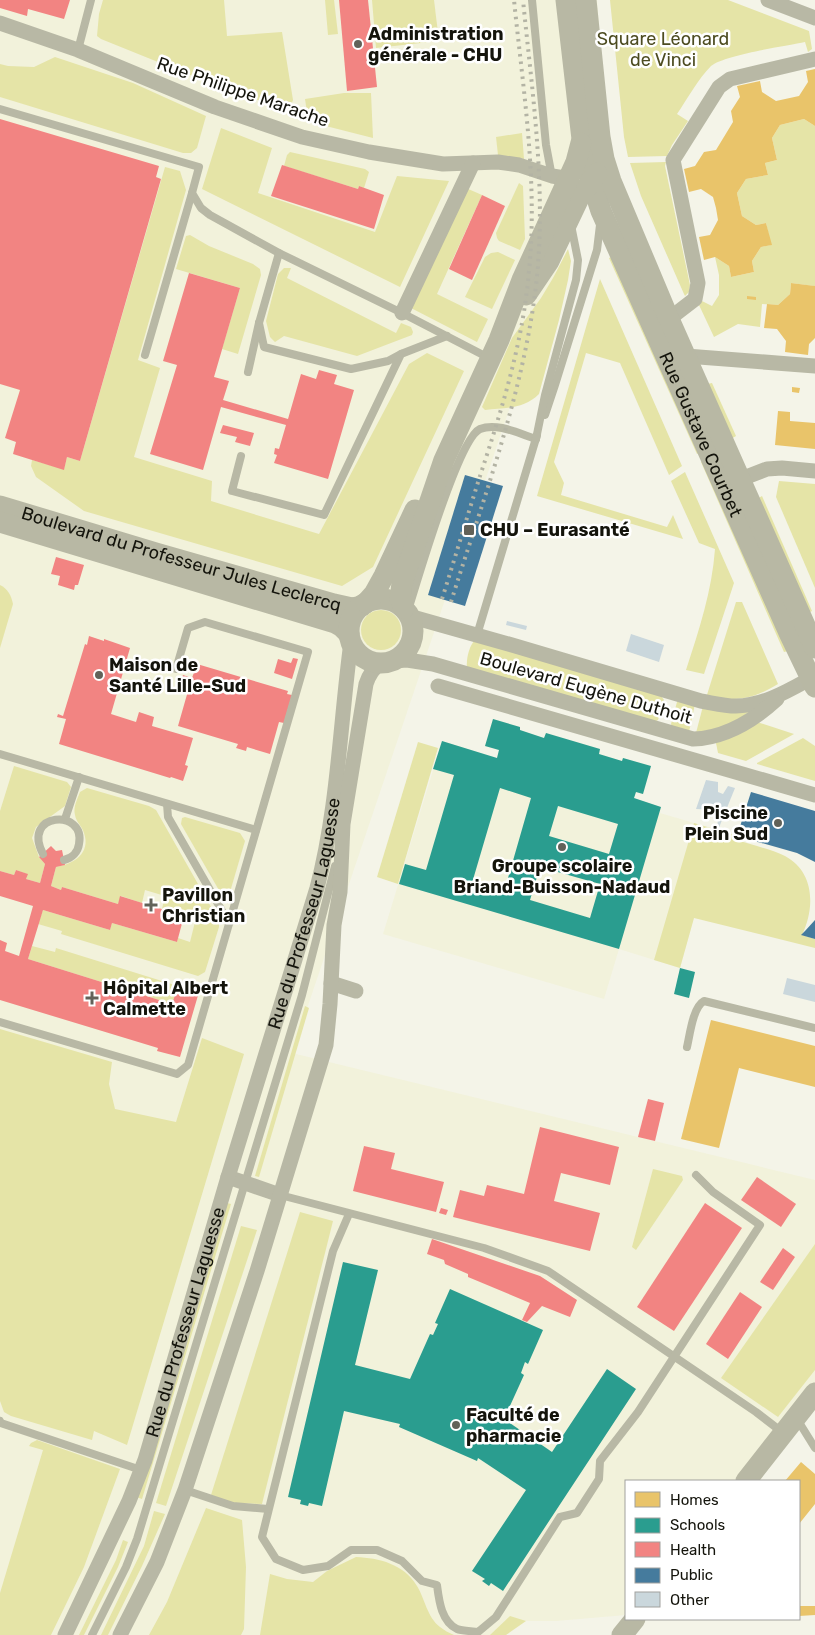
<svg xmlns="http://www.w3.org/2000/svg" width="815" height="1635" viewBox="0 0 815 1635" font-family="Rubik,sans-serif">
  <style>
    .built { fill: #f2f2db }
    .green { fill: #e5e4a7 }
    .homes { fill: #e9c46a }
    .schools { fill: #2a9d8f; fill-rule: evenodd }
    .health { fill: #f28482 }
    .public { fill: #457b9d }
    .building { fill: #cad7dc }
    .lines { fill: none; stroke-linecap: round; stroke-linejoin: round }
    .lane { stroke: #b8b8a5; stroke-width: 8 }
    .street { stroke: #b8b8a5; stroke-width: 15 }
    .secondary { stroke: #b8b8a4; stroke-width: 21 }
    .rail { stroke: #b3b3a4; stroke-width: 4; stroke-dasharray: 2.5 5; stroke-linecap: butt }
    .poi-dot { fill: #626259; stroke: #fff; stroke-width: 2 }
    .labels { text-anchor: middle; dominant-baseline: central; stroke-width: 5; stroke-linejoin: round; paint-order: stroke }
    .poi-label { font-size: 18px; font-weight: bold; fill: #14140c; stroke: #fff; text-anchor: start }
    .park-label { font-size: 18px; fill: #4d4c21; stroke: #fff }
    .street-label { font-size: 18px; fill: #14140c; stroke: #fff }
  </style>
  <rect width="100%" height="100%" fill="#f4f4e8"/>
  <g class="built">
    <polygon points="0,0 597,0 606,115 589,173 292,1053 815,1180 815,1393 746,1481 626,1481 626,1615 556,1621 526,1621 506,1635 0,1635"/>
    <polygon points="493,719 520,727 520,730 544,738 546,733 600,749 599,754 622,761 623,758 651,766 643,794 636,792 634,798 661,807 660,813 718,830 680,968 619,949 604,999 383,934 442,741 497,758 499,750 485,746"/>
  </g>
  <g class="green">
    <polygon points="103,0 224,0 227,36 282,32 293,100 289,111 205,81 101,39 97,36 99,14"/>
    <polygon points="325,0 334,0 338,34 328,35"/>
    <polygon points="372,0 434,0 439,41 376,48"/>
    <path d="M610,0H728L809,31L812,49L808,52L805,42C786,46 724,55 711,66C698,79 688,98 677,114L688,121L672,145L667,156L628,157L624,137Z"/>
    <polygon points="55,57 133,83 206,116 197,148 191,153 183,153 0,97 0,64 8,66 34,67"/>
    <polygon points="344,93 371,93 373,138 314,123 308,119 305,99"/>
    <polygon points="804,119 815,126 815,299 814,297 814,286 791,283 790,294 778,305 762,304 760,327 738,324 714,337 699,305 702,301 712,306 719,295 719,275 715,257 729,266 731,277 754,272 752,261 761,247 771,245 766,223 756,225 742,216 737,193 746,179 768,175 765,163 777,160 772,138 780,125"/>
    <polygon points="221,128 272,148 258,193 375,232 397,176 449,181 400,287 202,189"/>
    <polygon points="522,133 524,159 498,155 496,137"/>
    <polygon points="290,152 365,169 369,172 364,188 359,186 358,189 284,166 287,155"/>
    <polygon points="666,162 665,166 690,285 689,292 685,296 684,294 641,196 630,163"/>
    <polygon points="165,167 180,171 186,190 138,360 160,368 134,457 212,481 211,501 319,534 409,364 427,353 464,371 373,567 342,586 84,511 36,477 31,466 32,460 64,469 67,457 80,461"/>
    <polygon points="519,183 523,186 525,239 520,250 499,241 497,238 496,233"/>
    <polygon points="466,188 482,195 437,294 488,319 477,342 411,308"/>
    <polygon points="190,235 209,246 253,264 260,269 261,275 238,354 222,349 240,288 176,269 186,236"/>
    <path d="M568,249L571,261L568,280L559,320L539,394C524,409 505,408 485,410L482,407L512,338L541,298L553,278Z"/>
    <polygon points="498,252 515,260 492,309 465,297 485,257 491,253"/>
    <polygon points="614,256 701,452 697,454 609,258"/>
    <polygon points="284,268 291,268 287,278 396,333 401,323 411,327 413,332 412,335 357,356 284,336 275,342 270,337 266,321 278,274"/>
    <polygon points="600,279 682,466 669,475 620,363 586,353 554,462 564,483 561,495 667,527 673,515 683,539 537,496"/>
    <polygon points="712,383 736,436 731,439 707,384"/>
    <polygon points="704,460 788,651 784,652 701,462"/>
    <path d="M685,472L734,583L704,674L686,670C699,630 712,591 715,549L699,543L671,481Z"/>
    <polygon points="779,481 815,484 815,588 776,497"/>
    <polygon points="762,496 812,611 808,613 757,499"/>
    <path d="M0,585C8,589 11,595 13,604L0,648Z"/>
    <path d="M736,602H742L778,684C750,701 737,700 706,698Z"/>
    <circle cx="381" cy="630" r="20"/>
    <path d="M476,639L659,693L664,700L658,720L654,722L467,668C466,659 469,645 476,639Z"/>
    <polygon points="680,700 695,704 689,732 672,728 671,724 677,702"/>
    <polygon points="703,706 750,711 732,725 696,733"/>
    <polygon points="754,721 794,734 746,761 718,753 716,743"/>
    <polygon points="803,738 815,746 815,781 757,764 757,763"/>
    <polygon points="418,742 438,748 398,884 377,877"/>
    <polygon points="14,766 67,782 71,787 65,806 36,827 32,838 39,857 45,864 40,883 26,879 27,874 16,870 14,875 0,871 0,811"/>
    <path d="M87,788L149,806L156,810L219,921V927L205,972L198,976L61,934L62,931L38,924L43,910L110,930L112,923L177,942L178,938L190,942L195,922L184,919V916L162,909L165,896L145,890L142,903L121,896L118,904L62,887L61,890L51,886L56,867C74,864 91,853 84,833C82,826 76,822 75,815C73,807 77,800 80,792Z"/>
    <polygon points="185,817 240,833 245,841 230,892 227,894 220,892 181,824 182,818"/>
    <path d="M694,823L737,836V840C752,845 770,849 785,856C815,872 815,908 802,935L815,939V948L694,918L680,968L654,960Z"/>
    <polygon points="32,946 55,952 56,948 178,986 172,1004 28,959"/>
    <polygon points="305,1006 309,1008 259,1177 255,1176"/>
    <polygon points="0,1029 112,1062 109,1084 115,1109 176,1122 202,1038 244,1054 127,1445 94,1431 92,1440 11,1416 4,1412 0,1401"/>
    <polygon points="653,1169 682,1176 683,1180 636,1250 632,1247"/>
    <polygon points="227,1203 231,1204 142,1499 136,1497"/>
    <polygon points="300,1212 333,1221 262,1504 233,1503 211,1495"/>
    <polygon points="241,1226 257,1230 166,1506 156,1503"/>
    <polygon points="815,1244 815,1370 778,1417 721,1378"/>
    <polygon points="37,1440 120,1469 84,1567 51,1635 0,1635 0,1593 43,1450 29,1446 31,1443"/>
    <polygon points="206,1508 242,1520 246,1567 244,1629 241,1635 149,1635 167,1602"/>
    <polygon points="154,1511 165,1514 142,1566 108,1635 101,1635 144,1546"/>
    <polygon points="123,1540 128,1542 118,1567 84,1635 79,1635 116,1560"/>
    <path d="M356,1557C379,1558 404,1564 417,1586C425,1599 427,1617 440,1627C444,1630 449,1633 454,1635H260L270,1574L287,1579L313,1582L327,1571Z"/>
    <polygon points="510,1616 526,1621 506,1635 490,1635"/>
  </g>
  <g class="homes">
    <polygon points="815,69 815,126 804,119 780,125 772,138 777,160 765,163 768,175 746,179 737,193 742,216 756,225 766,223 772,245 761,247 752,261 754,272 731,277 729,266 715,257 704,260 699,237 710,235 718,220 716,208 713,197 701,189 689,192 684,169 695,166 704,152 716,150 733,122 731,111 740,97 737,86 760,81 762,92 776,101 799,96 808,82 806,71"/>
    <polygon points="791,283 815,286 815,338 809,344 808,355 785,352 786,341 777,329 764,328 767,304 778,305 790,294"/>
    <polygon points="747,296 756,297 756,300 747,299"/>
    <polygon points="792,387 800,388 799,393 792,392"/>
    <polygon points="778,411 790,412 790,421 815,423 815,449 775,445"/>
    <polygon points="711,1020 815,1046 815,1087 739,1068 719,1148 681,1139"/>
    <polygon points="801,1462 815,1474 815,1504 799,1524 799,1481 785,1481"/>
    <polygon points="799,1606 815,1606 815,1615 799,1616"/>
  </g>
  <g class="schools">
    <path d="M493,719L520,727V730L544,738L546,733L600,749L599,754L622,761L623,758L651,766L643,794L636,792L634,798L661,807L619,949L399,884L405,864L426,870L454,775L433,769L442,741L497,758L499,750L485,746ZM500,788L531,798L504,892L472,883ZM558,806L618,824L609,854L549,836ZM540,867L600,884L590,918L530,900Z"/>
    <polygon points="680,968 695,972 689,998 674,994"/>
    <polygon points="343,1262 378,1270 355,1365 410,1379 430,1334 433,1335 438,1324 435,1323 450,1289 543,1330 528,1364 525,1362 521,1373 524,1375 504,1419 552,1452 607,1369 636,1389 503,1591 491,1583 489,1586 482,1581 485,1579 472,1571 526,1490 478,1458 477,1461 399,1427 400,1424 344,1411 322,1506 309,1503 308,1506 300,1504 301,1500 288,1497"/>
  </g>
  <g class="health">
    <polygon points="0,0 70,0 64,19 28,9 27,16 0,8"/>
    <polygon points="339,0 368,0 377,87 347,91"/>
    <polygon points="0,119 159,166 156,177 161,179 80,461 67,457 64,470 13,454 16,442 5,438 20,390 0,384"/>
    <polygon points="282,165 358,189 359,186 384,195 374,229 271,196"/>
    <polygon points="482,195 505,206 472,280 449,269"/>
    <polygon points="189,273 240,288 214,377 229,381 223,400 288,419 301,374 316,379 319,370 337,375 334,384 354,390 328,479 274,463 277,455 274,454 275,448 279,449 286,425 221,407 203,470 150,454 177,365 163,361"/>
    <polygon points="223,425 254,433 250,446 235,442 237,437 220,433"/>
    <polygon points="56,557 84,565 78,585 75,585 74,590 58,585 60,576 51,574"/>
    <polygon points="89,636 104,641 104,639 130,648 111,714 136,722 139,712 154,717 152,726 193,738 185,765 188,766 183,781 171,777 170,778 59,744 66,719 57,717 58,714 63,716 85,644 87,645"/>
    <polygon points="293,658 298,659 292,679 274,673 278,659 291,663"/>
    <polygon points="197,664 288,691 287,694 292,695 284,723 279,722 270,754 247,747 246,751 236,748 238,744 178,726 188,691 179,688 183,675 192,678"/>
    <polygon points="51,846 56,851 62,850 65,865 56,867 51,886 61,890 62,887 118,904 120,896 184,916 177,942 112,923 110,930 43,910 28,959 172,1004 178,986 199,992 180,1057 157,1051 158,1048 0,1000 0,940 7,943 5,951 19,956 33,906 0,896 0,871 14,875 16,870 28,874 26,879 40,883 45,864 39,857"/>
    <polygon points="648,1099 664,1103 655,1141 638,1137"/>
    <polygon points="540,1127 619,1147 610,1185 561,1173 554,1201 600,1213 590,1251 453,1217 460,1190 484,1196 487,1185 524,1194"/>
    <polygon points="364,1146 395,1153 391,1169 444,1182 436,1212 353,1191"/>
    <polygon points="757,1177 796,1204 781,1227 741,1200"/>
    <polygon points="705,1203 742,1228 674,1331 637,1307"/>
    <polygon points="441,1208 448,1210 446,1215 439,1213"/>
    <polygon points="432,1239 540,1276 577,1300 570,1317 542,1306 527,1322 522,1320 530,1303 468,1277 468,1274 445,1264 444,1260 427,1254"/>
    <polygon points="783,1248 795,1257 773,1290 760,1282"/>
    <polygon points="740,1292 762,1307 728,1359 706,1344"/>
  </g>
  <g class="public">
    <polygon points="465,475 503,486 465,606 428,595"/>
    <polygon points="751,792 815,811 815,862 797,853 737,836"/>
    <polygon points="815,920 815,939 801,935 805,931"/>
  </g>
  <g class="building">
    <polygon points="507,621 527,626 526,630 506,625"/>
    <polygon points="631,634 664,645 659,662 626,651"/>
    <polygon points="706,780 718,782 718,792 723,794 728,786 735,788 718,830 717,810 696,809"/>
    <polygon points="787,978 815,985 815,1002 783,994"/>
  </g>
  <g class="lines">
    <g class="lane">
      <polyline points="532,0 546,145 552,177"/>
      <polyline points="78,50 91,0"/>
      <polyline points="0,109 199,167 192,193 201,208 210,215 279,253 402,313 489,358"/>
      <polyline points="259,323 264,347 351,369 388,361 401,354"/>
      <polyline points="145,355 192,193"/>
      <polyline points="248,372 259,323 279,253"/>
      <polyline points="545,415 555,385 597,250 600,225"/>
      <polyline points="536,439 545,395 576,280 578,260 571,225"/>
      <polyline points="241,456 232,491 324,515 401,354 447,336"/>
      <path d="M409,607C418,579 458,439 480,429C497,422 520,434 536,439"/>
      <polyline points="477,635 537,435"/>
      <polyline points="0,754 256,830"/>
      <polyline points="167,804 168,817 229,923"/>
      <polyline points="65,819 79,777"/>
      <path d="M43,854C21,812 86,808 79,844C78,852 72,858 64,860"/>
      <polyline points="0,1022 177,1074 188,1065 308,652 205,622 188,628 176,669"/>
      <path d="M687,1047C690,1034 693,1007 704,1001L815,1028"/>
      <polyline points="280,1195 484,1248 548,1271 756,1412 782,1432"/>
      <path d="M349,1214L333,1251L262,1537L276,1559L303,1570L328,1566L351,1550H377L402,1561L422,1581L437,1585C439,1600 441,1621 457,1629C462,1631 472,1631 478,1632L496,1617L560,1517L577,1513L599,1479L600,1461L638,1412L760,1225L713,1192L696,1175"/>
      <polyline points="797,1419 815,1448"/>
      <polyline points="0,1421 1,1423 141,1470"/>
      <polyline points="185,1490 233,1506 268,1509"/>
      <polyline points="92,1635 126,1567 137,1539 302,995 335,866"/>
    </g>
    <g class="street">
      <polyline points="768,0 815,18"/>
      <polyline points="0,23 78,50 215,107 302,137 369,152 443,164 498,162 519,165 552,176 565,178 569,177"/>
      <polyline points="402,313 473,163"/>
      <polyline points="669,319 695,299 698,283 673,160 719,87 730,79 815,59"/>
      <polyline points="686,356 815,366"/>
      <polyline points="741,479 767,469 782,468 815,471"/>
      <path d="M409,616L512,645L701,701C713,703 724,706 736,706C764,706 791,689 815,676"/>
      <path d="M393,661L407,660L433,664L693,739C726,738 753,721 777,699"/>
      <polyline points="438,686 815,795"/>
      <polyline points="331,983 356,991"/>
      <polyline points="228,1177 280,1195"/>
      <path id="s1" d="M65,1635L129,1501L145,1460L228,1177L317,888C338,809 340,723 351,642"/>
      <path d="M120,1635L157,1562L185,1490L257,1271L326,1045L330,1004L334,925L340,892L343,824L366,684C369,675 373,668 381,663"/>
    </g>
    <g class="secondary">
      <path id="s2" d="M566,0L582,139L591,180L601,211L790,635L815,687"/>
      <polyline points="586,0 600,137 604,159 611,181 669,319 815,648"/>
      <polyline points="526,295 549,261 579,198 597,173"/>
      <path id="s3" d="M0,506L156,553L334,604L352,608L362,606"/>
      <polyline points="0,522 335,623 342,627 349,634"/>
      <circle cx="381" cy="631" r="32"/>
      <polyline points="366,603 374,594 384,576 415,510"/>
      <polyline points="404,608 400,599 402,583 444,460 499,340 522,280 572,171 576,162 581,143"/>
      <polyline points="746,1481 815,1393"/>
      <polyline points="622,1635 635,1619"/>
    </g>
    <g class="rail">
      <path d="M442,599C455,558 467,517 480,476C502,409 523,342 529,271C538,181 523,89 514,0"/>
      <path d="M451,602C484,496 526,386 537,276C546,184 532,91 523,0"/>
    </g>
  </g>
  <g class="poi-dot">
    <circle cx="358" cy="44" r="5"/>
    <rect x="463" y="524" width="12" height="12" rx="2.5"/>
    <circle cx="99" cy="675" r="5"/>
    <circle cx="778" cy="823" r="5"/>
    <circle cx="562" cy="847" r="5"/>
    <path d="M148.5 897.5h5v5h5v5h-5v5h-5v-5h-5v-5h5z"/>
    <path d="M89.5 990.5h5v5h5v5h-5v5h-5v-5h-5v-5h5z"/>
    <circle cx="456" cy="1425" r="5"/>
  </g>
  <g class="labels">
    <g class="poi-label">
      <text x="368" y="34">Administration<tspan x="368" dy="21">générale - CHU</tspan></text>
      <text x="480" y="530">CHU – Eurasanté</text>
      <text x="109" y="665">Maison de<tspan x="109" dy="21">Santé Lille-Sud</tspan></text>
      <text x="768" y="813" text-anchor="end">Piscine<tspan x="768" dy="21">Plein Sud</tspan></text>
      <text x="562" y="866" text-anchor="middle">Groupe scolaire<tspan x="562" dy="21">Briand-Buisson-Nadaud</tspan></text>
      <text x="162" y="895">Pavillon<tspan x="162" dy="21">Christian</tspan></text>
      <text x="103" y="988">Hôpital Albert<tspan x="103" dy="21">Calmette</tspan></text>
      <text x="466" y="1415">Faculté de<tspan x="466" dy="21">pharmacie</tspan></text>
    </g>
    <g class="park-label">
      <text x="663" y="39">Square Léonard<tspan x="663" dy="21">de Vinci</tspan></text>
    </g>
    <g class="street-label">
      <text transform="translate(243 92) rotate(19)">Rue Philippe Marache</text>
      <text stroke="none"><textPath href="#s2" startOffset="459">Rue Gustave Courbet</textPath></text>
      <text stroke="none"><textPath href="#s3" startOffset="189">Boulevard du Professeur Jules Leclercq</textPath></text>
      <text transform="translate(586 688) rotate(16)">Boulevard Eugène Duthoit</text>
      <text stroke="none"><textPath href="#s1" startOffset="762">Rue du Professeur Laguesse</textPath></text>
      <text stroke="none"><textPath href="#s1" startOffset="336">Rue du Professeur Laguesse</textPath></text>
    </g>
  </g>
  <rect x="625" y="1480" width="175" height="140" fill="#ffffff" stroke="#a1a19e"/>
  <rect x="635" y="1492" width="25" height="15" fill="#e9c46a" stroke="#a1a19e"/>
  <text x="670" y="1505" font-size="15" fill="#14140c">Homes</text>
  <rect x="635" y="1518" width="25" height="15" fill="#2a9d8f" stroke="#a1a19e"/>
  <text x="670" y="1530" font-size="15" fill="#14140c">Schools</text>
  <rect x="635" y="1542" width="25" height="15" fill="#f28482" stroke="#a1a19e"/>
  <text x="670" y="1555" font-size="15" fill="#14140c">Health</text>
  <rect x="635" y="1568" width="25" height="15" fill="#457b9d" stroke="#a1a19e"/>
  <text x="670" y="1580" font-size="15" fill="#14140c">Public</text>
  <rect x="635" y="1592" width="25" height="15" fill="#cad7dc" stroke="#a1a19e"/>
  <text x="670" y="1605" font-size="15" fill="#14140c">Other</text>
</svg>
